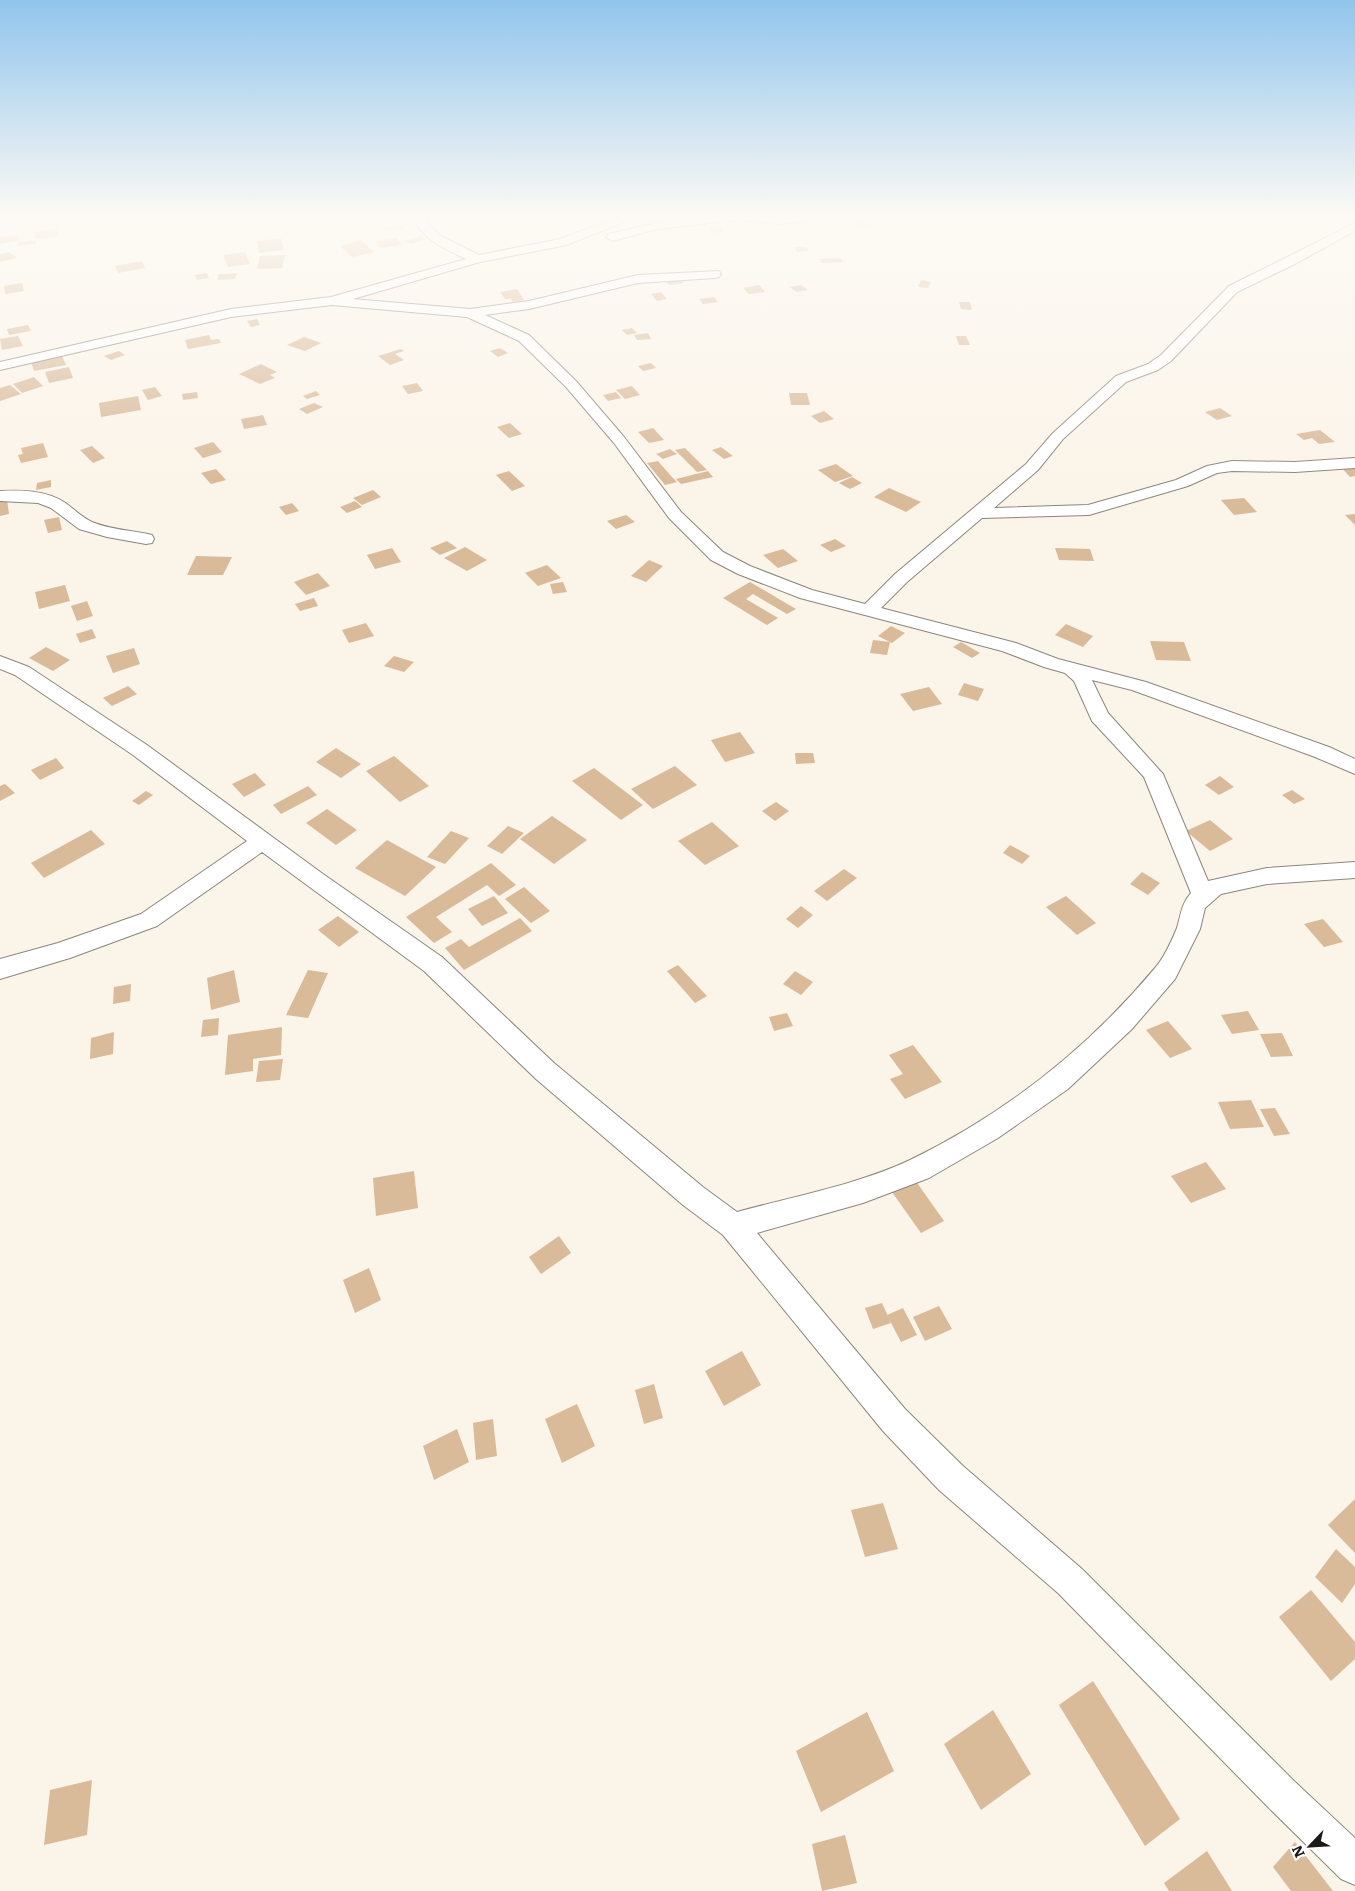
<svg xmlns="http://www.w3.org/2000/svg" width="1355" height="1891" viewBox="0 0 1355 1891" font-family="Literata,serif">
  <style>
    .building { fill: #d9ba99 }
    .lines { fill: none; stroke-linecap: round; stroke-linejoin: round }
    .minor-casing { stroke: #8c867c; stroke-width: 2 }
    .minor { fill: #fff; fill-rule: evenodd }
  </style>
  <rect width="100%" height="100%" fill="#fbf4e9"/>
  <g class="building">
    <polygon points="347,217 359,217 364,222 353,224"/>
    <polygon points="930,217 946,217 937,224 925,221"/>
    <polygon points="865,219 870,226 857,227 852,220"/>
    <polygon points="401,225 403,229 386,231 384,227"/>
    <polygon points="721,226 724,232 712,233 709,227"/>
    <polygon points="57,229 59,236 35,239 33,232"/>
    <polygon points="18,234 19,241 0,244 0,237"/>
    <polygon points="420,236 427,239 412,244 405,241"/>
    <polygon points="281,238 284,250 259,253 257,241"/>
    <polygon points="397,238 401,245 380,248 376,241"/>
    <polygon points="36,240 36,244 18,246 19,242"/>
    <polygon points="361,240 374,252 352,257 340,246"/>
    <polygon points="794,247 806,247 809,251 797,252"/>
    <polygon points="9,252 17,258 0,262 0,254"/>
    <polygon points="245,252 250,264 228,267 223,255"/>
    <polygon points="285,255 282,268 257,269 260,256"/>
    <polygon points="841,258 843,262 822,263 820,259"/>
    <polygon points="142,261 145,268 118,273 115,266"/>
    <polygon points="207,273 209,278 197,280 195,275"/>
    <polygon points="237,273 235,279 217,280 219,274"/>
    <polygon points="678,277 684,283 670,285 664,280"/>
    <polygon points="921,280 931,282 928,288 918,287"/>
    <polygon points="22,283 24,291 5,294 4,286"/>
    <polygon points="759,285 765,292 749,294 743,288"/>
    <polygon points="801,285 808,290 797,292 789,287"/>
    <polygon points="517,289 524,300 513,302 511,299 505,299 500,292"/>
    <polygon points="661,292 667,299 657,301 651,294"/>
    <polygon points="714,297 718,302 703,304 699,299"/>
    <polygon points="959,302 970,302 972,310 961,309"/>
    <polygon points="257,319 260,325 251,327 247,321"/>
    <polygon points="28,325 31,331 9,335 7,329"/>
    <polygon points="632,328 637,333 627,335 622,330"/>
    <polygon points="648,333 651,339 637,340 634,335"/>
    <polygon points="209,335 211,340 219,339 221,343 188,349 185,340"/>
    <polygon points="18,336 23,346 2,350 0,339"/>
    <polygon points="956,336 966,336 970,345 959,345"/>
    <polygon points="304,337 321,343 305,351 287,345"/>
    <polygon points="500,348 508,353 498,357 490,351"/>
    <polygon points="401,349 404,351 395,354 404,360 390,365 378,356"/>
    <polygon points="119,351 125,355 111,360 104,356"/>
    <polygon points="62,356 66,365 34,371 31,362"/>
    <polygon points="651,363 656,368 643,371 638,366"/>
    <polygon points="261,364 277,372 270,375 275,378 260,384 239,374"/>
    <polygon points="69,367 73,378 49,383 45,372"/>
    <polygon points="34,377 43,386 22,393 13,384"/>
    <polygon points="417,383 423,391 408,394 402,386"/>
    <polygon points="10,385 21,394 0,401 0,388"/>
    <polygon points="632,386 640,395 625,399 616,390"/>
    <polygon points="155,387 162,396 148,400 142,390"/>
    <polygon points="316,391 320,395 307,399 303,396"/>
    <polygon points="197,392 198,398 183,400 182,394"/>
    <polygon points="616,392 621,398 608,401 603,395"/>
    <polygon points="789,393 807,393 810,405 791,405"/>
    <polygon points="138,396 141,410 101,417 99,403"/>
    <polygon points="314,403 323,407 307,414 299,409"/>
    <polygon points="1220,408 1232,416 1217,420 1205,412"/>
    <polygon points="824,411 834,419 820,423 811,416"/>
    <polygon points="263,415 267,425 244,429 241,419"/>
    <polygon points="510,423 522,434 509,438 497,427"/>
    <polygon points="653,428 664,440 649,443 638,432"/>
    <polygon points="1320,430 1335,442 1319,444 1312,438 1304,440 1296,434"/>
    <polygon points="213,442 222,452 203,458 194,448"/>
    <polygon points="43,443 48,457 21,463 18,455 23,454 21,448"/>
    <polygon points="92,446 105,458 93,463 80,450"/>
    <polygon points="721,447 733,456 724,459 712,450"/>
    <polygon points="685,448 707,470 697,472 675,450"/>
    <polygon points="670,449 677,454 663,459 656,454"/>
    <polygon points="658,461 671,476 677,482 665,485 647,463"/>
    <polygon points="836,464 853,476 835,482 818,470"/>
    <polygon points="1340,466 1355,466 1355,476 1350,477"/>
    <polygon points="216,469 226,480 211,484 201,473"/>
    <polygon points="509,471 525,486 512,491 496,475"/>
    <polygon points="708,471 713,477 681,484 676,479"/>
    <polygon points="852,477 862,483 850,489 839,483"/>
    <polygon points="51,480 51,487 36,490 37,483"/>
    <polygon points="889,488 921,502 906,512 874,497"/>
    <polygon points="373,490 381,497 362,505 353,498"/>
    <polygon points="1244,498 1257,512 1234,515 1221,500"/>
    <polygon points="7,499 9,514 0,516 0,500"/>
    <polygon points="355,501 362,507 347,513 340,507"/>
    <polygon points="292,503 299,511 286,515 279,507"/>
    <polygon points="1355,514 1355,525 1345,515"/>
    <polygon points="626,515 635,522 616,529 607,521"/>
    <polygon points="59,517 62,530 48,533 44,520"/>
    <polygon points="835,539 846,546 831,552 820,545"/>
    <polygon points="447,541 457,548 440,555 430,548"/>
    <polygon points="465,547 487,560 467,571 444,558"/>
    <polygon points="392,548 401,562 375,569 367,555"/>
    <polygon points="1055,548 1090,549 1094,561 1059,560"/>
    <polygon points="783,549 798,561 778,568 763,555"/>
    <polygon points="196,556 232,557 223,575 187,575"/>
    <polygon points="649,560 663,566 646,582 631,576"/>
    <polygon points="547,565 561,578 538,586 525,573"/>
    <polygon points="318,573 330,586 306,595 294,582"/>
    <polygon points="563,582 567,592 553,594 550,584"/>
    <polygon points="750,582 796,609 787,614 753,594 746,599 778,618 767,625 723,598"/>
    <polygon points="65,585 70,601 39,609 35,592"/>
    <polygon points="314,598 318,606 300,611 295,604"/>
    <polygon points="87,601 93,616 77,621 71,606"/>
    <polygon points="366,623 374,636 349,643 342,630"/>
    <polygon points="1066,624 1093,636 1083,647 1055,635"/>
    <polygon points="891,626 905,633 892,643 878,636"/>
    <polygon points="92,629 96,638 80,643 76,634"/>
    <polygon points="873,640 890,642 887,655 870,653"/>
    <polygon points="1150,641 1184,642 1191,661 1156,660"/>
    <polygon points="961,642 980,653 972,658 953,647"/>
    <polygon points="46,647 70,660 53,671 29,658"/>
    <polygon points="134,648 140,664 113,673 106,656"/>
    <polygon points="394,656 414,662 404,672 384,666"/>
    <polygon points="964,683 984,689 978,701 958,695"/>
    <polygon points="128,686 137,694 112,706 103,698"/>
    <polygon points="929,687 942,704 913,711 900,694"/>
    <polygon points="740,732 755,753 725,762 711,740"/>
    <polygon points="336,748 361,764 341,778 316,762"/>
    <polygon points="795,753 813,753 815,763 796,764"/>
    <polygon points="394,756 429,786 400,802 366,771"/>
    <polygon points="56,758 64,768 40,780 31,770"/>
    <polygon points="675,766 697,785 653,809 631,789"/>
    <polygon points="594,768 643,805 621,820 572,781"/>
    <polygon points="255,773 266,785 244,797 232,784"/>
    <polygon points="1220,776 1234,787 1219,795 1205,785"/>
    <polygon points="5,784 15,793 0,801 0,786"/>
    <polygon points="308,786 317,795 281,814 273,805"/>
    <polygon points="1292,790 1305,799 1294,804 1282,795"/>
    <polygon points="146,791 153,795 139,805 132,801"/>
    <polygon points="776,802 789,811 775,821 762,811"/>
    <polygon points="327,809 357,830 336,845 306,823"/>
    <polygon points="552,816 587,840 554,864 520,839"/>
    <polygon points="1210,820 1233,839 1210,851 1186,831"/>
    <polygon points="712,822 739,846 705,865 678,841"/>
    <polygon points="508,826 524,833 502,854 487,846"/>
    <polygon points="91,830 105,844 44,878 31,863"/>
    <polygon points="451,831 469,838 445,864 427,857"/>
    <polygon points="387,840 436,867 405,896 355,868"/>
    <polygon points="1010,845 1030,856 1022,864 1003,853"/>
    <polygon points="491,863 516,885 499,896 487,885 436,917 452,932 434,943 406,917"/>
    <polygon points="844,869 857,878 827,901 814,891"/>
    <polygon points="1142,872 1160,883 1148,895 1130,884"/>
    <polygon points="524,887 550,911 531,923 505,899"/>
    <polygon points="494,896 508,913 482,926 468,909"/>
    <polygon points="1066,896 1096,923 1077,935 1046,907"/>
    <polygon points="801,906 813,915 798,928 786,919"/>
    <polygon points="338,916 359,932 339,947 318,930"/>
    <polygon points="520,918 532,931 464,970 445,948 461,939 469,947"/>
    <polygon points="1323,919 1343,942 1324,947 1304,924"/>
    <polygon points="678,965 707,996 695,1003 667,971"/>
    <polygon points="234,970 240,1002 211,1010 207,978"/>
    <polygon points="308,970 328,973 308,1018 286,1015"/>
    <polygon points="795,971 813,982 801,995 783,984"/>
    <polygon points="131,984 130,1001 113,1004 114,987"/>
    <polygon points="1248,1011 1259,1030 1232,1034 1221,1015"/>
    <polygon points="787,1013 793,1026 774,1031 769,1017"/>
    <polygon points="219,1018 218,1035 201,1037 203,1020"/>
    <polygon points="1168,1021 1192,1049 1170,1058 1146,1030"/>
    <polygon points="282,1027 281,1055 253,1059 253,1071 225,1075 228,1035"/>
    <polygon points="114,1032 113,1054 90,1059 91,1038"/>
    <polygon points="1282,1033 1293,1056 1271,1057 1260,1034"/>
    <polygon points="913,1045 942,1082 905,1099 890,1079 903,1074 889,1055"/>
    <polygon points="283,1059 280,1080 256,1082 259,1061"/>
    <polygon points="1251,1100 1264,1127 1230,1129 1218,1102"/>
    <polygon points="1275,1108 1290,1134 1274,1136 1260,1109"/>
    <polygon points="1206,1162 1226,1189 1191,1203 1171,1176"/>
    <polygon points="414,1171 418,1208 376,1216 373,1178"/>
    <polygon points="915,1180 944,1221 921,1233 892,1192"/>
    <polygon points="559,1236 571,1253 541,1274 529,1257"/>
    <polygon points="369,1268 381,1300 355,1313 343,1280"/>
    <polygon points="882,1303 891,1323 873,1329 865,1308"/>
    <polygon points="939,1306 952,1329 925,1341 913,1317"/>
    <polygon points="903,1308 917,1335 901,1342 887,1315"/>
    <polygon points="742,1351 761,1385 724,1406 705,1371"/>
    <polygon points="654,1384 663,1418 644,1424 635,1390"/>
    <polygon points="577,1404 595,1446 562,1463 545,1419"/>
    <polygon points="493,1419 497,1456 476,1460 473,1423"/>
    <polygon points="457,1429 469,1462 434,1480 423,1446"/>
    <polygon points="1355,1499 1355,1553 1328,1525"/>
    <polygon points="883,1503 898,1549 865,1557 851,1510"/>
    <polygon points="1336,1549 1355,1567 1355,1584 1342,1603 1315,1577"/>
    <polygon points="1311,1590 1355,1642 1355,1659 1331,1681 1279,1617"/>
    <polygon points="1093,1681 1180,1819 1145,1846 1059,1705"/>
    <polygon points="993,1710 1031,1774 981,1810 944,1744"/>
    <polygon points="867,1712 894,1771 821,1812 796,1751"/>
    <polygon points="92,1780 87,1835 44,1845 50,1790"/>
    <polygon points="845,1835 857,1883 822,1891 812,1844"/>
    <polygon points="1295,1842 1333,1891 1291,1891 1273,1867"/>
    <polygon points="1207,1851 1232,1891 1169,1891 1164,1883"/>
  </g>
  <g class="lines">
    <defs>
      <g id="minor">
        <path d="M412,217H423L439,235L479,255L560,239L619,217H636L567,245L480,262L353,299L470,309L529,301L638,275L719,271L721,274L719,277L715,278L638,283L529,309L485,315L529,335L576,381L624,437L681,512L723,552L750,566L812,590L865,604L895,574L1026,464L1053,433L1116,376L1148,364L1161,355L1229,286L1355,223V231L1293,265L1237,292L1171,361L1158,370L1126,382L1063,439L1038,470L994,508L1088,505L1176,480L1207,466L1232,461L1295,462L1355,458V468L1295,472L1232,471L1217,473L1188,486L1089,515L982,518L907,582L881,608L1016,643L1058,659L1146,682L1329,747L1355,759V774L1315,757L1132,690L1092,680L1108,713L1163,774L1208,881L1267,868L1355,862V878L1267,884L1221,894L1205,908L1200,929L1175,979L1132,1029L1068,1089L998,1138L929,1178L863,1203L757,1233L905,1409L963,1466L1082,1569L1294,1781L1355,1838V1885L1341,1879L1268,1807L1058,1593L939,1490L883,1431L723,1235L683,1205L536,1079L424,971L262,852L157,926L70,958L0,979V959L58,943L141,914L247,841L133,755L15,675L0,669V656L29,667L147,745L323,874L442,957L554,1063L703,1187L737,1212C791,1197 860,1184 910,1160C1005,1114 1088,1048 1155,968C1164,958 1172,940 1177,928C1181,915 1181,904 1191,893L1144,777L1092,721L1074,681L1065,673L1044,667L1002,651L800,598L738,574L711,560L669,518L614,443L566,387L519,341L467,317L332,305L231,317L0,370V362L231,309L331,297L466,259C444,249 423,239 412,217Z"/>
        <polygon points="702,217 832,217 827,220 778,224 736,220 658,229 612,241 606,237 608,234 658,223"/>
        <path d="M0,491C21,490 45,490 64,502C73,508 81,517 92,522C111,530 132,530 152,535L154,539L152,543L146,544L107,537L79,529L51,508L38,503L0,501Z"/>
      </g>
    </defs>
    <use href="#minor" class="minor-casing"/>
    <use href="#minor" class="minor"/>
  </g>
  <linearGradient id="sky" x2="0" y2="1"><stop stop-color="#91c5ec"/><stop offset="0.45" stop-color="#fdfaf5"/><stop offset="1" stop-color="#fdfaf5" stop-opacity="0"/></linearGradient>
  <rect width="1355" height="482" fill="url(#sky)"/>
  <g transform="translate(1310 1846) rotate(245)" stroke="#ffffff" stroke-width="4" paint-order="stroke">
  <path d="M0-4L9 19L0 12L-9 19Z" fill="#1c1a16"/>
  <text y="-8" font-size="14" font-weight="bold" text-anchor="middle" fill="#1c1a16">N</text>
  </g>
</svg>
